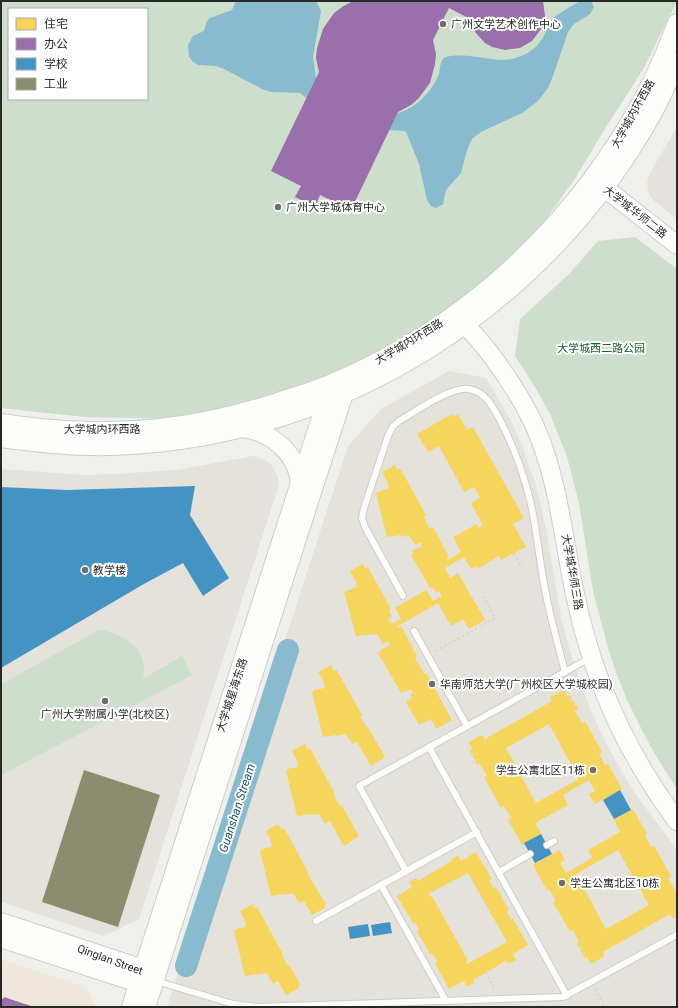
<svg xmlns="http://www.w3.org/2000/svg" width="678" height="1008" viewBox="0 0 678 1008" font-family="Roboto,'Noto Sans SC',sans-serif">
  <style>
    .commercial { fill: #f1e8dd }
    .built { fill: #e4e2da }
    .green { fill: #cddecd; fill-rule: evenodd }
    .water { fill: #89bbce }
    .homes { fill: #f6d55c; fill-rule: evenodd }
    .offices { fill: #9970ab }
    .schools { fill: #4393c3 }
    .industry { fill: #8c8c6e }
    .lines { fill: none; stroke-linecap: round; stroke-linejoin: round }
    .river { stroke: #89bbce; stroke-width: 22 }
    .lane-casing { stroke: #ccccc9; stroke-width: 8 }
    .secondary-casing { stroke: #ccccc9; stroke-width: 20 }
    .path { stroke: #d4d4d3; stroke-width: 2; stroke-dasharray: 2 3; stroke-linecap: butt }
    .lane { stroke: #fdfdfc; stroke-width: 6 }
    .secondary { stroke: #fdfdfc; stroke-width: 18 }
    .poi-dot { fill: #6e6e6b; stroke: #fff; stroke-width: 1.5 }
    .labels { text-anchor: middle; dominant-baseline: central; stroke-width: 4; stroke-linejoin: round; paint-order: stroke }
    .poi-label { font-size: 11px; fill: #282826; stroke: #fff; text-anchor: start }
    .street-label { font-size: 11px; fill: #282826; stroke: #fff }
    .park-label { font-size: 11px; fill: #1b632a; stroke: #fff }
    .water-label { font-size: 12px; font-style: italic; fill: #165266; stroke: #fff }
  </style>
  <rect width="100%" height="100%" fill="#efefeb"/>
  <polygon class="commercial" points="1,959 86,987 96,1007 1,1007"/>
  <g class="built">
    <polygon points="677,127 677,219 652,199 648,191 647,183 650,173"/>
    <polygon points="449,371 486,378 512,423 522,445 537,489 546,529 561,616 566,637 572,657 591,711 607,745 632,789 677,850 677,1007 167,1007 180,966 190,970 293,650 283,646 348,446 381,409"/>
    <polygon points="253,456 259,457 271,464 278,477 278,488 139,919 104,936 1,902 1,469 84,475 115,474 177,470"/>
  </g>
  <g class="green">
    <path d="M1,1H677L644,68L606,127L576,177L533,238L448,315L373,360L264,407L173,419L84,417L1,408ZM9,9H147V99H9Z"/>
    <polygon points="635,237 677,269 677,789 654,753 640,726 627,700 615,670 607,644 593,591 579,503 567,457 550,414 538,392 515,356 520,319 569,274 598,241"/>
    <path d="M99,630C120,632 144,646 144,669C144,672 143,676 143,679L182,656L192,675L1,775V684Z"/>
  </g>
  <path class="water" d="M236,1H316L321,11L313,57L316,78L396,114C416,108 431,93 439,74C440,70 440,62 443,59C451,51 489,59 500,60C507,60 515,59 521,56C532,52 542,42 546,31C548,27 548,23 550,20C552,18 579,1 581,1C584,1 588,1 591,1L594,7L590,14L574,24L568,32L553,76L548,88L538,101L522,113L481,132L472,139L467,150L461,173L446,190L443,204L436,208L431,206L427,200L419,164L407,134L405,131L386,130L317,106L300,93L271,92L262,89L224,69L216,66L198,65L193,62L189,57L188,45L193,36L204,31L207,21L210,18L232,10Z"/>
  <g class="homes">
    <polygon points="452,414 453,417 458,414 467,430 473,427 524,518 513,524 526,547 501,560 499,556 477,569 476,566 471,569 464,557 445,568 450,578 458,573 485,620 469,629 463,619 451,626 438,603 398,626 398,628 401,626 417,656 415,658 424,674 426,673 452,720 436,729 431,719 419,725 406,702 412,698 410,694 413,693 411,689 401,693 378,653 381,651 380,650 390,645 388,641 383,644 377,634 356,636 344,592 357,587 355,580 350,571 363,564 365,569 368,567 391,609 389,610 392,617 388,619 391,624 401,619 395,608 426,590 433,601 442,596 439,591 436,593 432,587 430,588 411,555 414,554 412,551 422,546 420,542 415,545 409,535 401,537 401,535 387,537 376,493 389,488 387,481 382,472 395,465 397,470 400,468 426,515 424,517 430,529 433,527 449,557 447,558 448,560 461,552 453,537 477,524 479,528 483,525 471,503 480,498 474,487 464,492 439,446 428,452 417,434"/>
    <polygon points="331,665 334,671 336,669 362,715 360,716 367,728 368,727 385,757 371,766 357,742 352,744 346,734 337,736 337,735 323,737 312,692 314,691 314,690 325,688 323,680 318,672"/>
    <path d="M564,690L568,697L570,695L572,699L570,701V702L573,700L575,704L573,707L576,705L578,709L575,711L582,723L585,721L602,752L599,754L605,765L608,764L622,789L595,804L589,794L595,791L589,780L563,795L568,805L537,822L536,824L541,834L522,845L508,820L511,818L504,806L501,808L484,777L487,776L480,764L477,765L475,761L478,759L475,760L472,756L475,754L472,755L470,751L472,749L469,742L482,735L485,739L552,701L550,697ZM549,724L579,779L536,803L506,748Z"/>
    <polygon points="305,744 308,750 310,748 335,794 334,795 337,801 341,807 342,806 359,836 344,846 330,821 325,824 319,814 311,815 310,814 297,816 286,771 288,771 287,769 298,767 296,759 292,751"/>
    <path d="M633,809L647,834L645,835L651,847L654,846L671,876L668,878L675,890L677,888V917L673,919L670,914L603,952L605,956L591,964L587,957L585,959L582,954L585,953L584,952L582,953L580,949L582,948L581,946L579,948L577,944L579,942L573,930L570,932L553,902L556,900L549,889L547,890L533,865L559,850L565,860L560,863L566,873L592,858L588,850L620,832L614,819ZM618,850L649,905L606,929L576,874Z"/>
    <polygon points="278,824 282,830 284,828 309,874 308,875 326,904 324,906 325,908 312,915 304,901 299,903 293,893 285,895 284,894 271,896 260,851 262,850 261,849 272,847 270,839 266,831"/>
    <path d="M476,852L492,879L489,880L494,888L496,887L509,910L507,912L511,920L513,919L528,945L513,954L516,960L508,964L506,961L473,980L474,983L467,987L464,981L449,989L435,963L437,961L432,953L430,954L417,931L419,930L415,922L413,923L397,896L412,887L409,882L416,878L418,881L452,861L451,859L458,855L461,861ZM468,873L507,942L467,964L466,962L468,961L432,896L430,897L428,894Z"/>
    <polygon points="253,904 255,908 257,907 283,954 282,955 289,967 290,966 300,984 298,986 299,988 286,995 278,981 273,984 267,973 245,976 234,931 236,930 236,929 246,927 244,919 240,911"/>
  </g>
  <g class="offices">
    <polygon points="353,1 543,1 545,16 541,29 532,41 520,48 505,50 492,47 485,43 475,32 470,19 449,8 433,40 436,54 435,64 430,83 418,99 411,105 398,112 351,210 320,195 315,207 295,197 301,186 271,171 319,72 316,58 317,48 323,29 334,13 342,7"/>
    <polygon points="4,997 34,1007 1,1007 1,998 3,999"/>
  </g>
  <g class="schools">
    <polygon points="195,486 190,515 229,578 203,596 183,563 142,585 1,668 1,487 67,490"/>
    <polygon points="620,790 631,810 614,819 603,800"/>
    <polygon points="541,834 552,854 535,863 524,843"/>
    <polygon points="390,922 392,933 373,936 371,925"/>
    <polygon points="368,924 370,936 350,939 348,927"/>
  </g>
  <polygon class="industry" points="84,770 160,795 118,927 42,902"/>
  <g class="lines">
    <polyline class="river" points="186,966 288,650"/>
    <defs>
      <g id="lane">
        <path d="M403,596L365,527L362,518L364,508L388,436L393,426L399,421C415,412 451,386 469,389C486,392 493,407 500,420C513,445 523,472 530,500C537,529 539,560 545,589C550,617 558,644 565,672"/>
        <polyline points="414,631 467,726"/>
        <polyline points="429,747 567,996"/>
        <polyline points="547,845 554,841"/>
        <polyline points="406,871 359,786 590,658"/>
        <polyline points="499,872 530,854"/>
        <polyline points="381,885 446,1001"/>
        <polyline points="316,921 477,832"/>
        <polyline points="156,981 233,1004 257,1007 563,997 677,935"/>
      </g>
      <g id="secondary">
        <polyline points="596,181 677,245"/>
        <path d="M466,325C474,335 483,344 491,355C507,376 521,398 533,422C559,479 562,534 575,594C592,677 627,754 677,821"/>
        <path d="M1,423C36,428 72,432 107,431C167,431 227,419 284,400C311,392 338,382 363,369C482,312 579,216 642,101C656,76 667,49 677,23"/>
        <path d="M242,428C271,431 298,454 300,484"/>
        <path d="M1,438C37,443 73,447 109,446C338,440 548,307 656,107C664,92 670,77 677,61"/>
        <polyline points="1,922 143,969 151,977"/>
        <polyline points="1,938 138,983 150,981"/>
        <polyline points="131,1007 329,393"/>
        <polyline points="146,1007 344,393"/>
      </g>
    </defs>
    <use href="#lane" class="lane-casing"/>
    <use href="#secondary" class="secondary-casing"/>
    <g class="path">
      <polyline points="514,554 524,572"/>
      <polyline points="436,651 495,618 483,596"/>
      <polyline points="486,972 495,990"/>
      <polyline points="595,989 605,1007"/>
    </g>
    <use href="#lane" class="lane"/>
    <use href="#secondary" class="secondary"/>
  </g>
  <g class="poi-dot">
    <circle cx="443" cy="24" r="4"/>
    <circle cx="278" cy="207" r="4"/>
    <circle cx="85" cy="570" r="4"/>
    <circle cx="432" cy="684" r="4"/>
    <circle cx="105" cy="701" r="4"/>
    <circle cx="593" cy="770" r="4"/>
    <circle cx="562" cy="883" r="4"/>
  </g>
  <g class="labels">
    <g class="poi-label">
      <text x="451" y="24">广州文学艺术创作中心</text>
      <text x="286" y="207">广州大学城体育中心</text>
      <text x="93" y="570">教学楼</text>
      <text x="440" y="684">华南师范大学(广州校区大学城校园)</text>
      <text x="105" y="714" text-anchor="middle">广州大学附属小学(北校区)</text>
      <text x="585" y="770" text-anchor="end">学生公寓北区11栋</text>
      <text x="570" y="883">学生公寓北区10栋</text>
    </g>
    <g class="street-label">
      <text transform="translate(633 114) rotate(-61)">大学城内环西路</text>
      <text transform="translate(635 212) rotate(38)">大学城华师二路</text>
      <text transform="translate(409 342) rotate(-31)">大学城内环西路</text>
      <text x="102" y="429">大学城内环西路</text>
      <text transform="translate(572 572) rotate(80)">大学城华师三路</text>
      <text transform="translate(232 695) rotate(-72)">大学城星海东路</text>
      <text transform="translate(110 960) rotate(20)">Qinglan Street</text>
    </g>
    <g class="park-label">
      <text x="601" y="348">大学城西二路公园</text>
    </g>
    <g class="water-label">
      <text transform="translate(237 808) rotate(-72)">Guanshan Stream</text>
    </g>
  </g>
  <rect width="678" height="1008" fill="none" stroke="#282826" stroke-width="4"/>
  <rect x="8" y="8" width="140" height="92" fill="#ffffff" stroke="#a9a9a8"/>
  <rect x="16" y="18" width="20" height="12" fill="#f6d55c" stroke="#a9a9a8"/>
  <text x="44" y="28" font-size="12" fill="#282826">住宅</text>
  <rect x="16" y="38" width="20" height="12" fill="#9970ab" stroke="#a9a9a8"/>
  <text x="44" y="48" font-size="12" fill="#282826">办公</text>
  <rect x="16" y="58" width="20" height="12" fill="#4393c3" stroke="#a9a9a8"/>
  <text x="44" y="68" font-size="12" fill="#282826">学校</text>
  <rect x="16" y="78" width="20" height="12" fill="#8c8c6e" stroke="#a9a9a8"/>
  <text x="44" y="88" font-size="12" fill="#282826">工业</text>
</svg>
